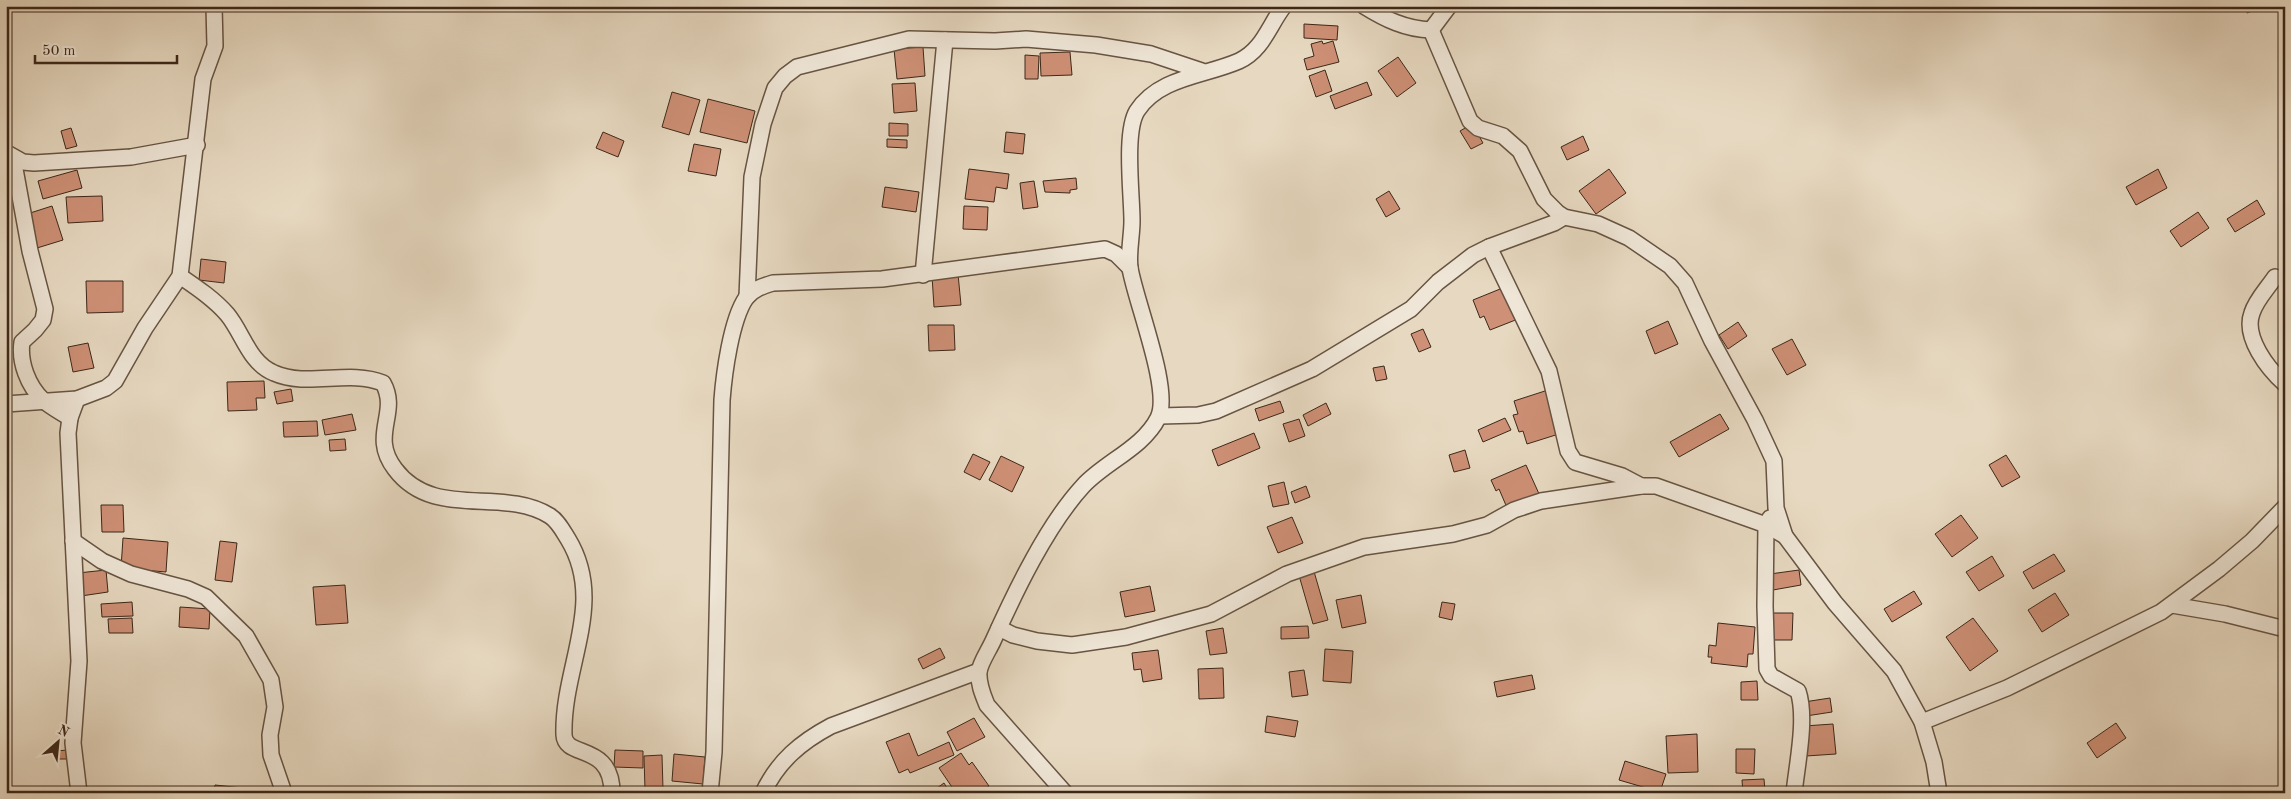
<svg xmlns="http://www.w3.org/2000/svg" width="2291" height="799" viewBox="0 0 2291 799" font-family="'Old Standard TT',serif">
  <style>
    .building { fill: #ce9076; stroke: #3c2718 }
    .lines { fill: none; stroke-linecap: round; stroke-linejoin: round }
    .minor-casing { stroke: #675442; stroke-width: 18 }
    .minor { stroke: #efe6d7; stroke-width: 15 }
  </style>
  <rect width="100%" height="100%" fill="#e7d9c1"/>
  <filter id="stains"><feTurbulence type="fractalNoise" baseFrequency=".004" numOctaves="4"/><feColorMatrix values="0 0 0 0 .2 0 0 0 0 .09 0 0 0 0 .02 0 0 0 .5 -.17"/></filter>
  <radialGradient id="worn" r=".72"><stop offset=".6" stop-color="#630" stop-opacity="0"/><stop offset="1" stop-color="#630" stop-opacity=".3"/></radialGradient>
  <g class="building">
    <polygon points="2244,6 2265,6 2247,13"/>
    <polygon points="1304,24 1338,26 1337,40 1304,38"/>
    <polygon points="1322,41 1323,44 1333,41 1339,62 1307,70 1304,59 1314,56 1311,44"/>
    <polygon points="923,47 925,76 897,79 894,49"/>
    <polygon points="1070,52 1072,75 1041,76 1040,53"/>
    <polygon points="1025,55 1039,56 1038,79 1025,79"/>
    <polygon points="1398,57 1416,83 1397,97 1378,71"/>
    <polygon points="1325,70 1332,91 1316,97 1309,76"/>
    <polygon points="1367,82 1372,95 1335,109 1330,96"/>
    <polygon points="915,83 917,111 894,113 892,84"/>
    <polygon points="672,92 700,100 689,135 662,127"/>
    <polygon points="708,99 755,111 747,143 700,132"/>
    <polygon points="889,123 908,124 908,136 889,136"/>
    <polygon points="1472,124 1483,143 1471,149 1460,131"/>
    <polygon points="71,128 77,146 66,149 61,131"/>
    <polygon points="603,132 624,141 618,157 596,148"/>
    <polygon points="1006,132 1025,134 1023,154 1004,152"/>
    <polygon points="1583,136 1589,150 1567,160 1561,147"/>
    <polygon points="887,139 907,140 907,148 887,147"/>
    <polygon points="694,144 721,149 716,176 688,171"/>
    <polygon points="969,169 1009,174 1007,189 996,187 994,202 965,199"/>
    <polygon points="1609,169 1626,193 1596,214 1579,191"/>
    <polygon points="2158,169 2167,188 2136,205 2126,187"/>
    <polygon points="77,170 82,188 43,199 38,181"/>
    <polygon points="1076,178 1077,189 1070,190 1070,193 1045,192 1043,181"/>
    <polygon points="1034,181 1038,207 1023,209 1020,183"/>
    <polygon points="885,187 919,192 916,212 882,207"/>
    <polygon points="1389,191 1400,209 1386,217 1376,199"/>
    <polygon points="102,196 103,221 68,223 66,197"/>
    <polygon points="2257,200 2265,214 2235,232 2227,219"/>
    <polygon points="52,206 63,240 37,248 27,214"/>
    <polygon points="964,206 988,207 987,230 963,229"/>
    <polygon points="2198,212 2209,228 2181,247 2170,231"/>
    <polygon points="201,259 226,262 224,283 199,280"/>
    <polygon points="958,274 961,305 934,307 932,276"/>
    <polygon points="86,281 123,281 123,312 87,313"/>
    <polygon points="1505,287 1518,319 1490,330 1484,316 1480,318 1473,300"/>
    <polygon points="1668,321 1678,344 1655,354 1646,331"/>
    <polygon points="1738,322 1747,336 1728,349 1719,335"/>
    <polygon points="928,325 954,325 955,350 929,351"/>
    <polygon points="1423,329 1431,347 1419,352 1411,334"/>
    <polygon points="1792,339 1806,365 1787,375 1772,349"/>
    <polygon points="88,343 94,368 73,372 68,347"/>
    <polygon points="1384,366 1387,379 1376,381 1373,368"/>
    <polygon points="264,381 265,398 256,398 257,410 228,411 227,382"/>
    <polygon points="291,389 293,401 277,404 274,392"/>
    <polygon points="1548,390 1562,433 1527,444 1523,431 1519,432 1513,415 1518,414 1514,401"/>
    <polygon points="1280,401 1284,412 1259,421 1255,409"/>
    <polygon points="1326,403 1331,414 1308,426 1303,415"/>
    <polygon points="352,414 356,430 325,435 322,420"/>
    <polygon points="1720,414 1729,429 1679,457 1670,442"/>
    <polygon points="1505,418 1511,430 1483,442 1478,430"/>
    <polygon points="1299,419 1305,436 1289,442 1283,424"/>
    <polygon points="317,421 318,436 284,437 283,422"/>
    <polygon points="1254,433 1260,448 1218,466 1212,450"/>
    <polygon points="345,439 346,450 330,451 329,440"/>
    <polygon points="1465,450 1470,468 1454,472 1449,455"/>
    <polygon points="973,454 990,462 980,480 964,472"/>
    <polygon points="2006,455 2020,477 2002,487 1989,465"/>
    <polygon points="1001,456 1024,467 1012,492 989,480"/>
    <polygon points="1526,465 1540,496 1508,510 1499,489 1496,491 1491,480"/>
    <polygon points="1284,482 1289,504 1273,507 1268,486"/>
    <polygon points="1306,486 1310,497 1295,503 1291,492"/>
    <polygon points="101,505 123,505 124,532 102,532"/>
    <polygon points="1961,515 1978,538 1952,557 1935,534"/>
    <polygon points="1292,517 1303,543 1278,553 1267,527"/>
    <polygon points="123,538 168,542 166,572 121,568"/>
    <polygon points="220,541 237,543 232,582 215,580"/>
    <polygon points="2054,554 2065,571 2033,589 2023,572"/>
    <polygon points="1992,556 2004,576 1979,591 1966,572"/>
    <polygon points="1313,568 1328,620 1313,624 1298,572"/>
    <polygon points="106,570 108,592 81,596 78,573"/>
    <polygon points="1799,570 1801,585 1773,590 1770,574"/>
    <polygon points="345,585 348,623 316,625 313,587"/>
    <polygon points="1150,586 1155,611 1125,617 1120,592"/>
    <polygon points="1914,591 1922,604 1892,622 1884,609"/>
    <polygon points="2055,593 2069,615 2042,632 2028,610"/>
    <polygon points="1361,595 1366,623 1342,628 1336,600"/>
    <polygon points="132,602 133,616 102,617 101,604"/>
    <polygon points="1442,602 1455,604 1452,620 1439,617"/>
    <polygon points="180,607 210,609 209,629 179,627"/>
    <polygon points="1773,613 1793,613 1792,640 1773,640"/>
    <polygon points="132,618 133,633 109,633 108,619"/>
    <polygon points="1973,618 1998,651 1970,671 1946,637"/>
    <polygon points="1718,623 1755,627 1753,654 1748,654 1747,667 1711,663 1712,657 1708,657 1709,645 1716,646"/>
    <polygon points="1308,626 1309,638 1281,639 1281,627"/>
    <polygon points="1223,628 1227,653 1210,655 1206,631"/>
    <polygon points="940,648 945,658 923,669 918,659"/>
    <polygon points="1325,649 1353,651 1351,683 1323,681"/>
    <polygon points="1158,650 1162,679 1143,682 1141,669 1134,670 1132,653"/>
    <polygon points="1223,668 1224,698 1199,699 1198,669"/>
    <polygon points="1304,670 1308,695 1292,697 1289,672"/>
    <polygon points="1532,675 1535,689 1497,697 1494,682"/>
    <polygon points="1757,681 1758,700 1741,700 1741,682"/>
    <polygon points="1830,698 1832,712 1806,716 1804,702"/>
    <polygon points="1267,716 1298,721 1295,737 1265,732"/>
    <polygon points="974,718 985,737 957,751 947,732"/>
    <polygon points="2116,723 2126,738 2097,758 2087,743"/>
    <polygon points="1833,724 1836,754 1806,756 1804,726"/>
    <polygon points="909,733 918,756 949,742 954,755 910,773 908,769 899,773 886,742"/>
    <polygon points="1697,734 1698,772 1668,773 1666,736"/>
    <polygon points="1736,749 1755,749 1754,774 1736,773"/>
    <polygon points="68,750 68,759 55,759 55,751"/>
    <polygon points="615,750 643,751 643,768 614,767"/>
    <polygon points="961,753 969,765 972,762 989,786 980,793 956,793 939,768"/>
    <polygon points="674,754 705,757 703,784 672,781"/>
    <polygon points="662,755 663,789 645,790 644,756"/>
    <polygon points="1625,761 1666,774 1660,792 1619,780"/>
    <polygon points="1764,779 1765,791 1743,793 1742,780"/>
    <polygon points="944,783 950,793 930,793"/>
    <polygon points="215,785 252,789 252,793 214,793"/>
    <rect x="1709" y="788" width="25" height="5"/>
  </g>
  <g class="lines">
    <defs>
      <g id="minor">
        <path d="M1364,6C1385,19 1405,29 1431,30L1449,6"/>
        <polyline points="1431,30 1470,121 1478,128 1503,136 1520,151 1544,199 1558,213 1564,217 1598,224 1629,238 1670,266 1685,283 1712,341 1755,420 1774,461 1776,508 1785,536 1835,603 1894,671 1922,722 1934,762 1939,793"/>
        <polyline points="7,153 23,162 34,163 131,157 197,145"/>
        <path d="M13,158L30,251L45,309L43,320L35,330L22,342C19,362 28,386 43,400C50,407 61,412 70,418"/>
        <polyline points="1489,247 1549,371 1568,451 1575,462 1622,476 1641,486"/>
        <polyline points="923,275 945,40"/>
        <path d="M180,276C196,287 214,299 227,314C243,333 249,363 274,373C308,388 348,369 383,383C400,413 369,435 395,469C434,521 502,486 550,516C558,521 563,531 568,539C607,603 562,666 564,735C565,759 612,742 612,793"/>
        <path d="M2275,277C2267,289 2256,300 2252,313C2243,337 2268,369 2285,384"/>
        <polyline points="747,297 752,177 763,124 775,88 785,76 797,67 909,39 995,41 1026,39 1096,45 1151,54 1202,71"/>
        <polyline points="77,399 70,418 68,433 79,661 73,743 79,793"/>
        <polyline points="6,404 77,399 106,388 115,381 145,328 180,276 203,79 215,46 214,6"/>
        <polyline points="1160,416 1198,415 1216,411 1312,369 1411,309 1438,282 1473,255 1489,247 1554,223 1564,217"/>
        <path d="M1770,518L1766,525L1765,606L1767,669L1771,676L1798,691C1807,718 1797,764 1794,793"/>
        <polyline points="73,541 102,561 131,574 188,589 206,597 246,636 271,680 275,707 270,735 271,755 284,793"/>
        <polyline points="2172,605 2225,614 2285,629"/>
        <polyline points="999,628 1013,635 1037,641 1072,645 1126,637 1211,614 1287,574 1364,547 1453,534 1487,525 1514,510 1541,501 1641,486 1656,486 1766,525 1785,536"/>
        <polyline points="1922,722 2007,688 2161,612 2219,569 2252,541 2285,507"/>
        <path d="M710,793L714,752L722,400C724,374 731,320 746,298C753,289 763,286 773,283L882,279L1105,249L1116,254L1130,268"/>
        <path d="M763,793C778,761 801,742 831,726L979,671"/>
        <path d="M1065,793L987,705C983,695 978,684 979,672C980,663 989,650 993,641C1015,592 1047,525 1083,486C1105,462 1143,448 1158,418C1172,391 1135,300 1130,268C1128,253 1132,236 1132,221C1132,195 1124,132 1137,111C1159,77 1205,76 1239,61C1263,50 1269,25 1284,6"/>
      </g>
    </defs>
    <use href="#minor" class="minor-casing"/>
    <use href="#minor" class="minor"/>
  </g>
  <rect width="2291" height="799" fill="none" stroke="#e7d9c1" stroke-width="25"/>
  <rect x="8" y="8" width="2276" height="784" fill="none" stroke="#3c2718" stroke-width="2.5"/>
  <rect x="12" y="12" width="2266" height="774" fill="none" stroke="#3c2718"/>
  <g transform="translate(58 742) rotate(27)" stroke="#efe6d7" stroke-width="4" paint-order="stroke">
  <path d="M0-4L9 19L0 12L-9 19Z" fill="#3c2718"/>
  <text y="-8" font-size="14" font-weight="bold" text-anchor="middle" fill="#3c2718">N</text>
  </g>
  <path d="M35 55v8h142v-8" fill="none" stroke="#3c2718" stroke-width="2.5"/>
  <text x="42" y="55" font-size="15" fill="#3c2718" stroke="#efe6d7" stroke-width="4" paint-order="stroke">50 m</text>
  <rect width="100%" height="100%" filter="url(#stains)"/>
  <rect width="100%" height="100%" fill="url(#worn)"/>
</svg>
